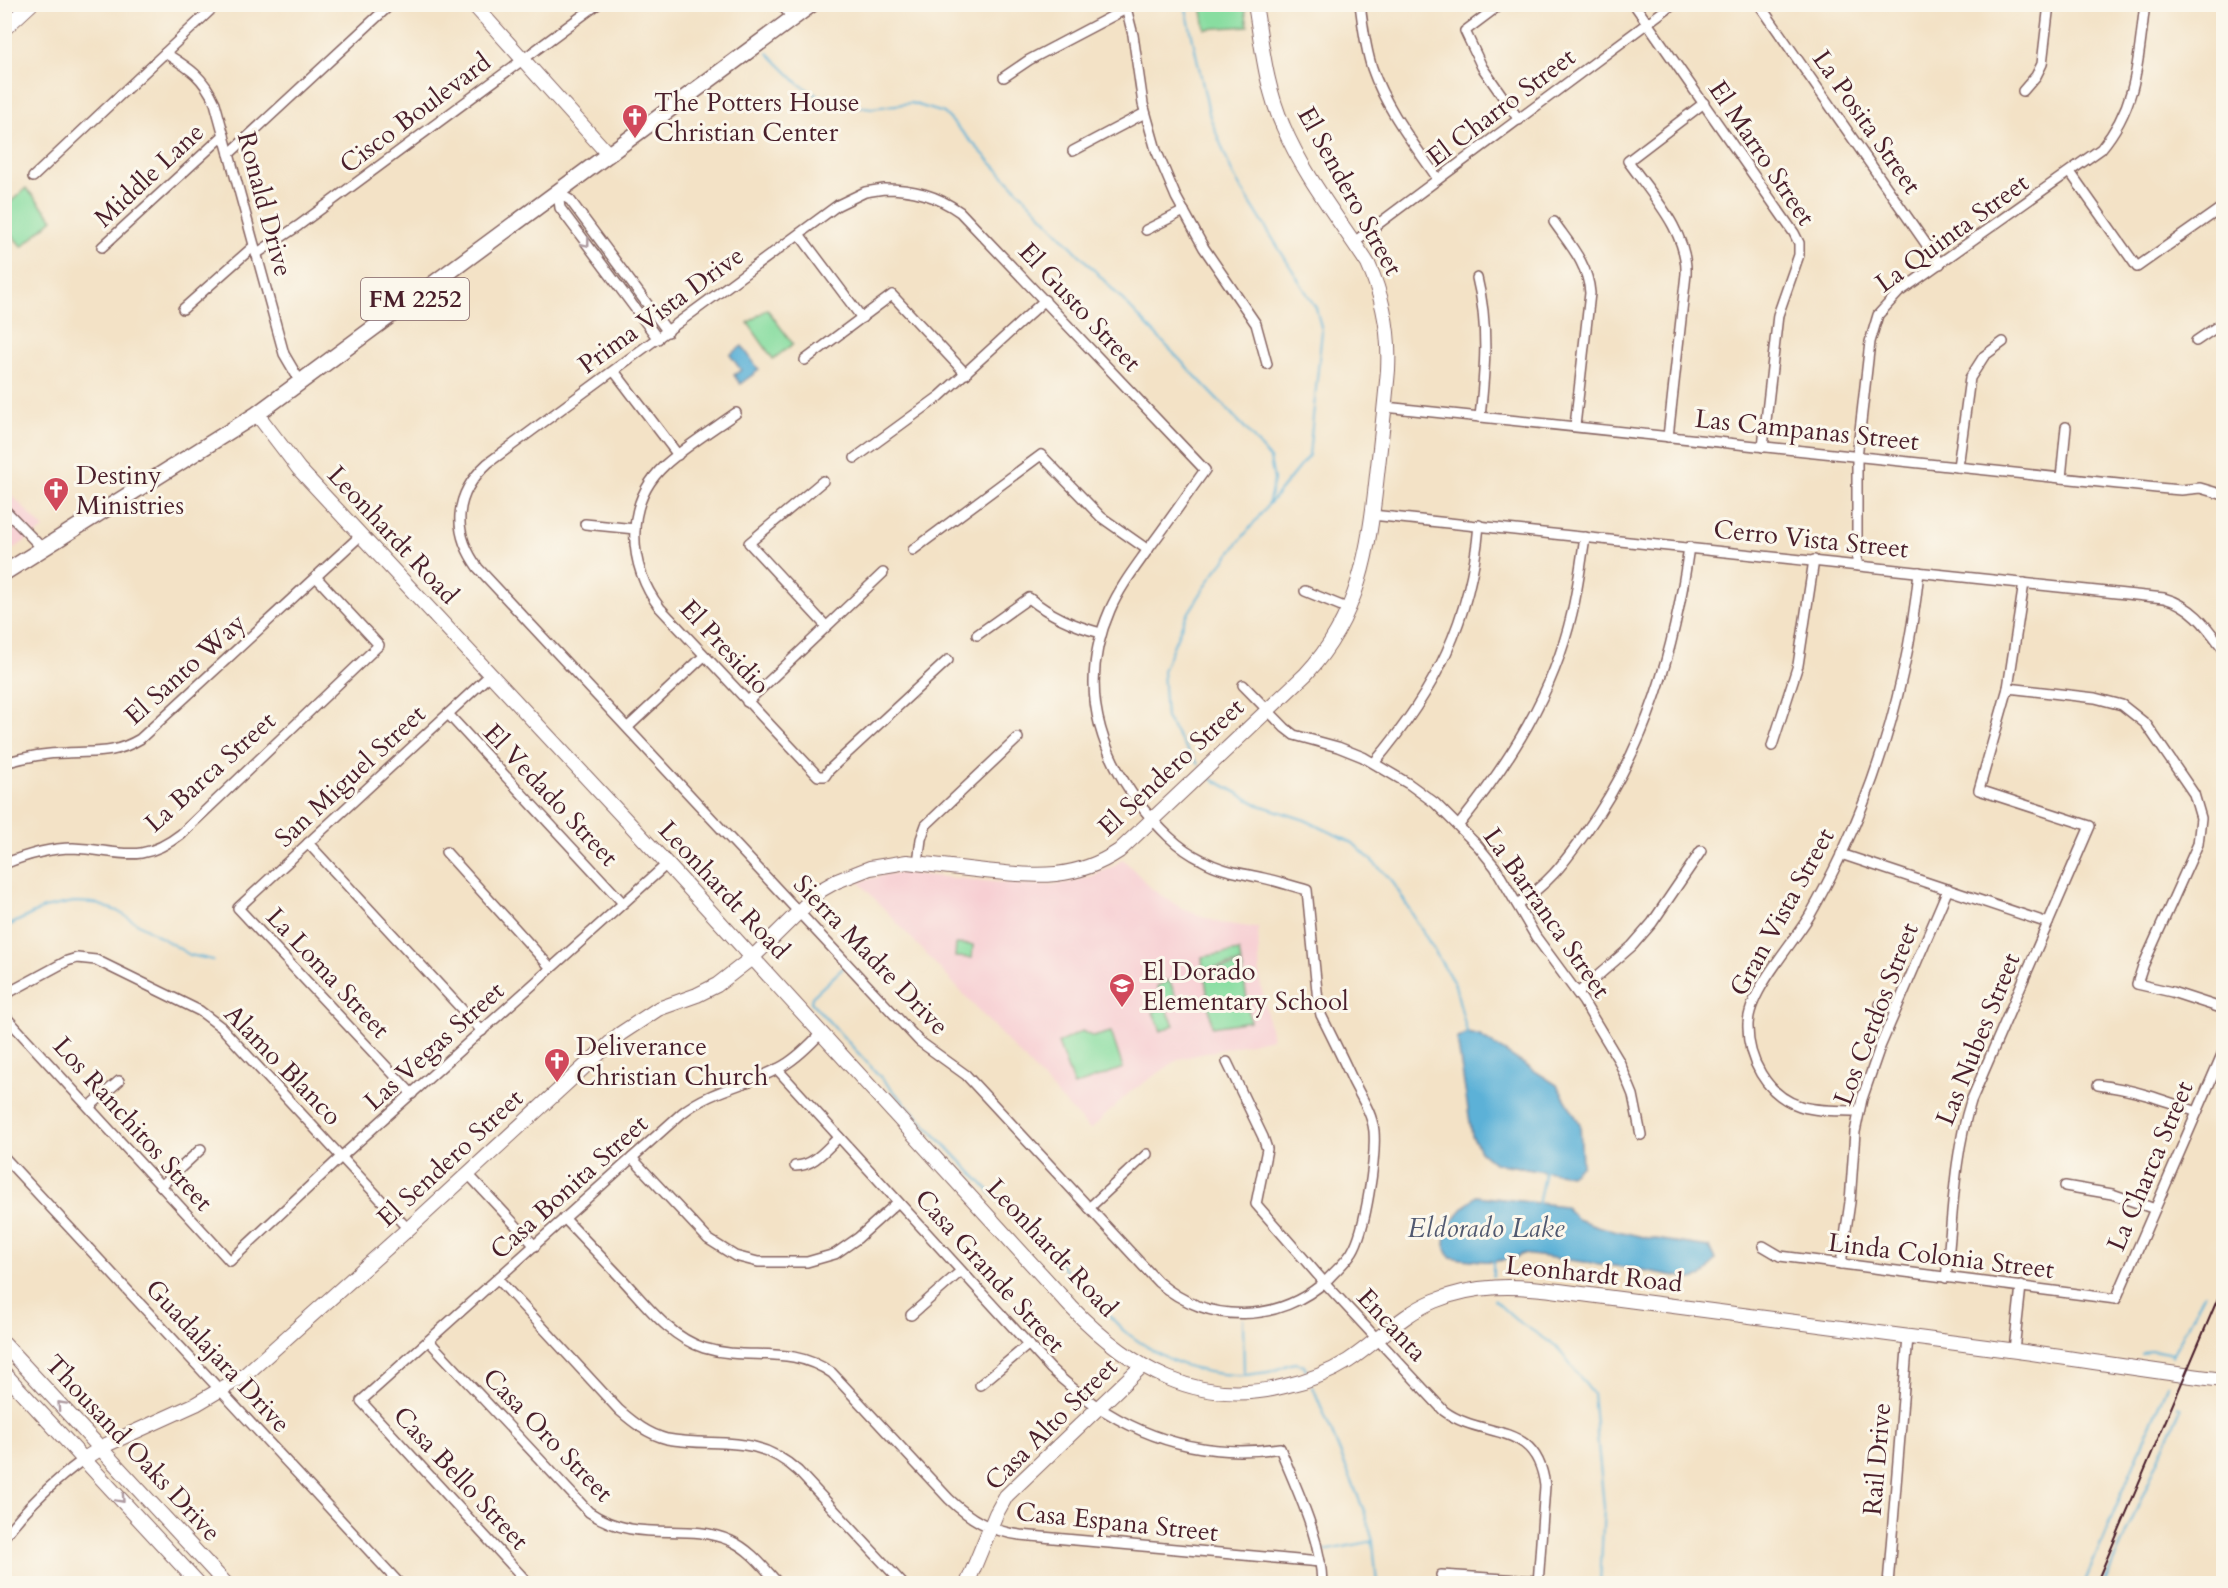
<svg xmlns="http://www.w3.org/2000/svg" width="2228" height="1588" viewBox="0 0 2228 1588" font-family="Cardo,serif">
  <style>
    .built { fill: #f7cfd3 }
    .green { fill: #88dda0; stroke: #697e66; stroke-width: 1.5 }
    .water { fill: #5bb1d7; stroke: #526881; stroke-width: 1.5 }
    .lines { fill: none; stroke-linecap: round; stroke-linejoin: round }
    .stream { stroke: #5bb1d7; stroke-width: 2 }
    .street-casing { stroke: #856361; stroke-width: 12 }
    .secondary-casing { stroke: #856361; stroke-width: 16 }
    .primary-casing { stroke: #856361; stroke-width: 18 }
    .street { stroke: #fff; stroke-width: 9 }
    .secondary { stroke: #fff; stroke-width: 14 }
    .primary { stroke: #fff; stroke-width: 15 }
    .rail { stroke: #4a1f2b; stroke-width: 2 }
    .oneway { stroke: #ae9aa0 }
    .labels { text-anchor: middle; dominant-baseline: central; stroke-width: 6; stroke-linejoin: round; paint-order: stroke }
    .shield { fill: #fbf7ec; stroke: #7f6065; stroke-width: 1.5 }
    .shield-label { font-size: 24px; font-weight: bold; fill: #4a1f2b }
    .poi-label { font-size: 26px; fill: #4a1f2b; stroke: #fbf7ec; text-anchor: start }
    .street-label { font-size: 26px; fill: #4a1f2b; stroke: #fbf7ec }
    .water-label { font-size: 27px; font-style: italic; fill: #515970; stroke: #fbf7ec }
  </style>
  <rect width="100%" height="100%" fill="#fbf7ec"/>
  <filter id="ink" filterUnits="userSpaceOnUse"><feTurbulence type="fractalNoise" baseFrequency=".0167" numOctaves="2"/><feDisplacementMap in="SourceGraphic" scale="12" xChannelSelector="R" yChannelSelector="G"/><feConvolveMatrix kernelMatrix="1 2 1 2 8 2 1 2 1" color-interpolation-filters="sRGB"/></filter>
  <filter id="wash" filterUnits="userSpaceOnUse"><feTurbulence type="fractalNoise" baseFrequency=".008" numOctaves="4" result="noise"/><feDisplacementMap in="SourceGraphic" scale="24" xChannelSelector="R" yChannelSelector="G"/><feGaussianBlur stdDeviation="1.35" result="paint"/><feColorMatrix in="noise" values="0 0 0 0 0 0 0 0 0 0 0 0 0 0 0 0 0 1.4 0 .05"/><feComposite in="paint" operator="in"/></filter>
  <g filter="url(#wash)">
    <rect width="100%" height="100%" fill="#f3e2c6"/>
    <g class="built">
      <polygon points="5,488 44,529 5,554"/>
      <polygon points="1123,859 1153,890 1183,909 1220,923 1258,928 1260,981 1272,1038 1179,1059 1130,1092 1090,1130 859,882 887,874 903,873 1026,885 1049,885 1070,882 1092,876 1112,867"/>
    </g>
    <g class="green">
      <polygon points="1201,5 1244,5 1248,26 1205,29"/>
      <polygon points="26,188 53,219 22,247 5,227 5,207"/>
      <polygon points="767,309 793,344 773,359 748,323"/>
      <polygon points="956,944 973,945 972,958 955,957"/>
      <polygon points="1239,951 1241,963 1203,969 1202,957"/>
      <polygon points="1242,965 1250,1021 1212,1027 1204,971"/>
      <polygon points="1169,980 1178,1000 1165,1005 1157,986"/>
      <polygon points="1165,1006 1174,1025 1161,1031 1153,1012"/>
      <polygon points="1082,1031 1093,1037 1111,1032 1123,1068 1074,1086 1058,1043"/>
    </g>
    <g class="water">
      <polygon points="742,346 759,370 740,384 734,375 741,370 730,355"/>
      <polygon points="1467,1033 1480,1036 1557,1085 1580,1124 1582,1165 1570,1175 1494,1163 1480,1151 1472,1135 1457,1039"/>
      <path d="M1476,1196L1564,1206L1577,1219L1600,1227L1648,1238L1709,1247L1715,1260L1703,1276L1692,1279L1637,1269L1523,1254C1503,1265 1473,1261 1450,1257C1449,1253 1445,1248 1445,1244C1445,1225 1463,1207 1476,1196Z"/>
    </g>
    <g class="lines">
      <g class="stream">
        <polyline points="1185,4 1210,117 1233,175 1316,308 1322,331 1309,455 1269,504"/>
        <polyline points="768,53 799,84 829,103 872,108 911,103 944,113 1246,429 1270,459 1274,480 1268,505 1212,576 1184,620 1163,671 1166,718 1183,744 1198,764"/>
        <polyline points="1212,779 1259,805 1305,820 1353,843 1391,879 1455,985 1468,1036"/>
        <polyline points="4,928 44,908 74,902 94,903 117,911 190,955 213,960"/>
        <path d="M843,968L812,997L811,1002L898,1096L1124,1331C1160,1358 1199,1377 1245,1375C1254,1374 1264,1373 1273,1371C1280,1369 1287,1364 1295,1363C1299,1363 1300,1364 1304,1366L1306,1370"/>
        <polyline points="1538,1205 1545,1170"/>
        <polyline points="1493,1276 1493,1260"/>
        <polyline points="1494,1300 1516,1320 1556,1346 1593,1394 1604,1507 1600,1584"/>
        <polyline points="1243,1319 1244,1375"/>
        <polyline points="2142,1354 2152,1350 2173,1354"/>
        <polyline points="2172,1356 2204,1294"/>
        <polyline points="1313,1387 1364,1511 1373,1541 1377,1584"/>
        <polyline points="1323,1551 1373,1541"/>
        <polyline points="2084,1584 2168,1383"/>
        <polyline points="2104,1584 2181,1408 2178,1406"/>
      </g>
    </g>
  </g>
  <g filter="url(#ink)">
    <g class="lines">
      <defs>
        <g id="street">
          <polyline points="781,4 793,19"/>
          <polyline points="1125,4 1133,35 1143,104 1156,150 1176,197 1204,248 1256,324 1267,364"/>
          <path d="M1360,4C1363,26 1365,47 1372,68C1386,109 1414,144 1438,179"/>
          <polyline points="1501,4 1465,31 1482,67 1519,120"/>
          <polyline points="1634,4 1794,233 1799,243 1799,255 1778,315 1763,447"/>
          <polyline points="1759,4 1940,264"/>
          <path d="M165,53C189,68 203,76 215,103L284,354L301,383"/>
          <polyline points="1004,77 1029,60 1126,9"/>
          <polyline points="2023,91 2036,76 2042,64 2049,4"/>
          <polyline points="1073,151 1145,113"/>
          <polyline points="229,154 391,4"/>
          <polyline points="2070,172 2137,267 2224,206"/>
          <polyline points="33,177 217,4"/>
          <path d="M884,189C913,189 936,195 960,212L1205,470C1186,496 1168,523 1149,548C1135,568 1120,587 1110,610C1079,681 1095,746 1141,806C1158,827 1177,848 1202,860C1221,871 1241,873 1263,878C1277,881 1292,886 1307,890L1318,1001L1321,1015C1332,1037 1343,1059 1353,1081C1361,1097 1372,1113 1374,1131C1376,1157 1366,1230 1352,1252C1346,1262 1336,1270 1328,1279C1279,1324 1208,1325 1158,1282L966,1075L919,1041L478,568C451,531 454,494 488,463L838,205L865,192Z"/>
          <polyline points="558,193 560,208 658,339"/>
          <polyline points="558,193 570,200 668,332"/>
          <path d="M1554,222C1570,245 1588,264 1590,293L1575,426"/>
          <polyline points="1146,230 1184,211"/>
          <polyline points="799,234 862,318"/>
          <polyline points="1354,242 1673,4"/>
          <polyline points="102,247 224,135"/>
          <polyline points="256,254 298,226 598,4"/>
          <path d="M1477,278C1489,325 1485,370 1480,417"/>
          <polyline points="183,309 254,246"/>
          <polyline points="2196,341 2224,322"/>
          <polyline points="805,360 892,295 966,374"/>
          <polyline points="614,371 678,455"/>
          <polyline points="1385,407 2157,488 2181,490 2200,488 2224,495"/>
          <path d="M736,413C712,430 686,446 665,465C623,504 628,566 660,608L818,776H825L829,770L948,660"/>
          <path d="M1668,437L1686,274C1688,232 1651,194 1628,161L1704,103"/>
          <polyline points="855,458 940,396 1045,300"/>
          <polyline points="1958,467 1970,378 1984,356 2003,342"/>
          <polyline points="2061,478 2066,427"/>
          <polyline points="823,481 749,543 826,626"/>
          <polyline points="4,509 42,548"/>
          <path d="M1372,515L2164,598C2193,606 2207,627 2224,650"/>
          <polyline points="585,524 635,529"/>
          <polyline points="913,550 1041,455 1101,517 1148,550"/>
          <path d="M1857,565V457L1870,342L1878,315L1899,292L2101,149C2138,105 2138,59 2145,4"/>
          <polyline points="1305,591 1349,609"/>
          <path d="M977,635L1029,598C1051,616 1073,626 1101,633"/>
          <polyline points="1243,685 1285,728 1294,735 1338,747 1363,757 1409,784 1435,803 1478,846 1495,867 1536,937 1583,1001 1619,1061 1633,1095 1641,1135"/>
          <polyline points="2008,688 2095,698 2122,705 2146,724 2194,794 2201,818 2198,844 2143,966 2137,984 2172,992 2224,1009"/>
          <polyline points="747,702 883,573"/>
          <polyline points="448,714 623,903"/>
          <polyline points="628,727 704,656"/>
          <polyline points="1772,746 1798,665 1814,560"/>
          <path d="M4,763C25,757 45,753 66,753C96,751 113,755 140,739L360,536"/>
          <path d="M1374,763C1435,691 1471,620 1479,525"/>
          <path d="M1459,825C1510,761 1553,695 1572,613C1578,588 1581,562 1585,537"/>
          <polyline points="308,843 482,1031"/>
          <polyline points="446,852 551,968"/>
          <polyline points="1841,854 2048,923"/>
          <polyline points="918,863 921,839 926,825 1018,738"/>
          <path d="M4,864C26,855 49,848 73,848C119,850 140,866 181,834L379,645L316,577"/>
          <path d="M1517,904C1550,883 1563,864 1586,832C1647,747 1675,649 1689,547"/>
          <polyline points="1578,993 1632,946 1652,923 1701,851"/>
          <polyline points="4,995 67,961 77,958 96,960 200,1011 221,1027 408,1229"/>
          <polyline points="1880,1004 1896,1009"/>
          <polyline points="4,1015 230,1261 341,1157 667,864"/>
          <path d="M1227,1062L1263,1137L1267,1149L1256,1204L1324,1282L1444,1411C1483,1440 1537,1419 1545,1486L1538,1584"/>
          <path d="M777,1069L1051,1369C1115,1430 1190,1461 1280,1448C1297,1491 1321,1537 1322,1584"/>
          <path d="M2098,1085C2133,1089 2164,1100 2197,1112"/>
          <polyline points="412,1094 238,908 490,675"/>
          <polyline points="89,1107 119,1081"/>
          <path d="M1859,1111C1840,1110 1818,1112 1800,1106C1766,1095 1747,1058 1748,1024C1749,991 1792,945 1810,915C1822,894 1833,872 1843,851C1884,763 1909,668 1919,572"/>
          <polyline points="4,1157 400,1584"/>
          <polyline points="632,1158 708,1239 735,1256 758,1262 807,1262 835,1254 858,1238 898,1202"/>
          <path d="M795,1166C814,1166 826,1149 839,1137"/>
          <polyline points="468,1174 535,1246"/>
          <polyline points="161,1186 201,1149"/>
          <polyline points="2065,1186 2112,1194 2155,1209"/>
          <polyline points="1089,1208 1147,1154"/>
          <path d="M564,1218C584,1239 604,1260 624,1281C648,1307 670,1337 704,1348C750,1362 788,1343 832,1373L949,1499C970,1519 990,1531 1020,1535L1320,1562"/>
          <polyline points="1763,1246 1780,1256 2116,1299 2224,1050"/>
          <polyline points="1841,1264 1850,1202 1855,1132 1862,1099 1880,1047 1948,889"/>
          <path d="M1946,1278C1953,1219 1953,1157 1971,1101L2090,826L1979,790L2008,688L2024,583"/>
          <path d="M498,1279L619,1410C634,1423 648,1434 667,1439C717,1448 755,1432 798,1471L903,1584"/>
          <polyline points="911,1315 961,1271"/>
          <path d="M429,1341L589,1512C639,1546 684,1520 731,1541C751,1550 764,1568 779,1584"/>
          <polyline points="2014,1350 2021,1286"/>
          <polyline points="980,1385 1029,1344"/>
          <path d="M4,1537C27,1506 53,1482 84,1459"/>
          <polyline points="1441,1575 1538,1581"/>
          <path d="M529,1584L361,1401L682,1113C712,1089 750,1085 783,1066C798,1057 810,1045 822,1032"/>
          <polyline points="1888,1584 1908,1337"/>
        </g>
        <g id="secondary">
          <polyline points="473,4 609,155"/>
          <polyline points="4,29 31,4"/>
          <path d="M257,414L299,469L667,864L1071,1307C1130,1368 1198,1409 1285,1386C1307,1381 1329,1373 1348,1361C1377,1342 1401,1315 1434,1301C1475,1284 1515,1285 1559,1291C1711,1311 1864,1330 2017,1351C2086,1360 2154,1372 2224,1380"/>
          <polyline points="4,1344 226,1584"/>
          <polyline points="4,1373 199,1584"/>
          <path d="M84,1459L108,1444L196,1404L245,1375L408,1229L620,1034L658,1009L697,995L717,985L753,957L821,890L837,881L870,868L907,862C933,865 959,868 985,871C1035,876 1074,881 1119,851L1306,674C1359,617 1369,550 1377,475C1381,440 1385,405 1388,370C1390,332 1384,299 1368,264C1339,219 1304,176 1283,126C1266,88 1262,46 1255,4"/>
          <polyline points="967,1584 996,1514 1006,1496 1142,1366"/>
        </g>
        <polyline id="primary" points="4,573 257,414 812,4"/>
      </defs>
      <use href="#street" class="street-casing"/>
      <use href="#secondary" class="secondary-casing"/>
      <use href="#primary" class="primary-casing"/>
      <use href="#street" class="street"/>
      <use href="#secondary" class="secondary"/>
      <use href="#primary" class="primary"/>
      <polyline class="rail" points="2096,1584 2224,1284"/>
    </g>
    <defs><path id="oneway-chevron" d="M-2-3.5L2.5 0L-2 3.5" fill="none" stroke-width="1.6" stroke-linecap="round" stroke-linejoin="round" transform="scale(1.5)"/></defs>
    <g class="oneway">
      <use href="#oneway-chevron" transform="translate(586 243) rotate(52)"/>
      <use href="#oneway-chevron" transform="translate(61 1405) rotate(-133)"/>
      <use href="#oneway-chevron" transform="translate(121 1499) rotate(47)"/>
    </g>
  </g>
  <defs>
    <symbol id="church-pin" viewBox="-11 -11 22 30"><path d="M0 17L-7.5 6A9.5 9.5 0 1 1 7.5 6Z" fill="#d1495b" stroke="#fbf7ec"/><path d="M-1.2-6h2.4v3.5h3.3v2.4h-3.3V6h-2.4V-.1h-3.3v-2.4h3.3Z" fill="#fff"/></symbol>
    <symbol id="school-pin" viewBox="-11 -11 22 30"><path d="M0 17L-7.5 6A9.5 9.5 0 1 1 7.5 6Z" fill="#d1495b" stroke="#fbf7ec"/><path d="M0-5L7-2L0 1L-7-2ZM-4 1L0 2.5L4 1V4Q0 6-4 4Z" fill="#fff"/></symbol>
  </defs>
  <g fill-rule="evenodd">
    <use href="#church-pin" x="620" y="102" width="30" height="40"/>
    <use href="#church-pin" x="41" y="475" width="30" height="40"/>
    <use href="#school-pin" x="1107" y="971" width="30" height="40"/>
    <use href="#church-pin" x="542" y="1046" width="30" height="40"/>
  </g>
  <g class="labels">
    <rect class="shield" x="361" y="278" width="108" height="42" rx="4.5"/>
    <g class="shield-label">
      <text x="415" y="299">FM 2252</text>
    </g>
    <g class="poi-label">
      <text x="654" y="102">The Potters House<tspan x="654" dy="30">Christian Center</tspan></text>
      <text x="76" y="475">Destiny<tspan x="76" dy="30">Ministries</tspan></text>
      <text x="1142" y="971">El Dorado<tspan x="1142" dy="30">Elementary School</tspan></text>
      <text x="576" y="1046">Deliverance<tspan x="576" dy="30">Christian Church</tspan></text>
    </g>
    <g class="street-label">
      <text transform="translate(1501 107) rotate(-37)">El Charro Street</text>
      <text transform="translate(415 113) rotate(-37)">Cisco Boulevard</text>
      <text transform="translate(1867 122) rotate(55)">La Posita Street</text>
      <text transform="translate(1762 153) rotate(56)">El Marro Street</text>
      <text transform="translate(149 175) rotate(-43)">Middle Lane</text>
      <text transform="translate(1350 191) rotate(61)">El Sendero Street</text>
      <text transform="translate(265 204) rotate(75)">Ronald Drive</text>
      <text transform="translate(1952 233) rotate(-36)">La Quinta Street</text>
      <text transform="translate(1080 307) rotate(47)">El Gusto Street</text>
      <text transform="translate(661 310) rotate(-36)">Prima Vista Drive</text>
      <text transform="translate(1807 430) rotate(6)">Las Campanas Street</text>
      <text transform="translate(393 535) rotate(47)">Leonhardt Road</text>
      <text transform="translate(1811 539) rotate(6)">Cerro Vista Street</text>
      <text transform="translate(725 647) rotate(47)">El Presidio</text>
      <text transform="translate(185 669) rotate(-42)">El Santo Way</text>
      <text transform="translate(1171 767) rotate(-43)">El Sendero Street</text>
      <text transform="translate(210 772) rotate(-42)">La Barca Street</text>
      <text transform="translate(350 776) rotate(-43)">San Miguel Street</text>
      <text transform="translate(551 795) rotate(47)">El Vedado Street</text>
      <text transform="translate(724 890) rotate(47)">Leonhardt Road</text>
      <text transform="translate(1782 912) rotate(-61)">Gran Vista Street</text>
      <text transform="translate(1547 913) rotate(55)">La Barranca Street</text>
      <text transform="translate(871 955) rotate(46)">Sierra Madre Drive</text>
      <text transform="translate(328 973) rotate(47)">La Loma Street</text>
      <text transform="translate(1876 1014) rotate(-69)">Los Cerdos Street</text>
      <text transform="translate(1978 1039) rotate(-68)">Las Nubes Street</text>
      <text transform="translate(434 1046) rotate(-42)">Las Vegas Street</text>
      <text transform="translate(283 1065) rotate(46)">Alamo Blanco</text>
      <text transform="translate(133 1124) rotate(48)">Los Ranchitos Street</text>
      <text transform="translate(450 1158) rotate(-43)">El Sendero Street</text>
      <text transform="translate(2150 1166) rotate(-67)">La Charca Street</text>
      <text transform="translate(569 1187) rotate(-42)">Casa Bonita Street</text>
      <text transform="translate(1052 1248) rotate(47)">Leonhardt Road</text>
      <text transform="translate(1941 1256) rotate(7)">Linda Colonia Street</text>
      <text transform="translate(990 1271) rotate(48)">Casa Grande Street</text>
      <text transform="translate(1594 1274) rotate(6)">Leonhardt Road</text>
      <text transform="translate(1392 1325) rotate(47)">Encanta</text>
      <text transform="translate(218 1356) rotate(47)">Guadalajara Drive</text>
      <text transform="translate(1051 1424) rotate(-45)">Casa Alto Street</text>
      <text transform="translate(548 1435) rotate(46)">Casa Oro Street</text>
      <text transform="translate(133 1448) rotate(47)">Thousand Oaks Drive</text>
      <text transform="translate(1877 1459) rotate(-85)">Rail Drive</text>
      <text transform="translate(461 1478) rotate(47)">Casa Bello Street</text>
      <text transform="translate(1117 1522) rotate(6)">Casa Espana Street</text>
    </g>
    <g class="water-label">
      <text x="1486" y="1228">Eldorado Lake</text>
    </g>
  </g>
  <rect width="2228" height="1588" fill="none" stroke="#fbf7ec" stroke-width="24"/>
</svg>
